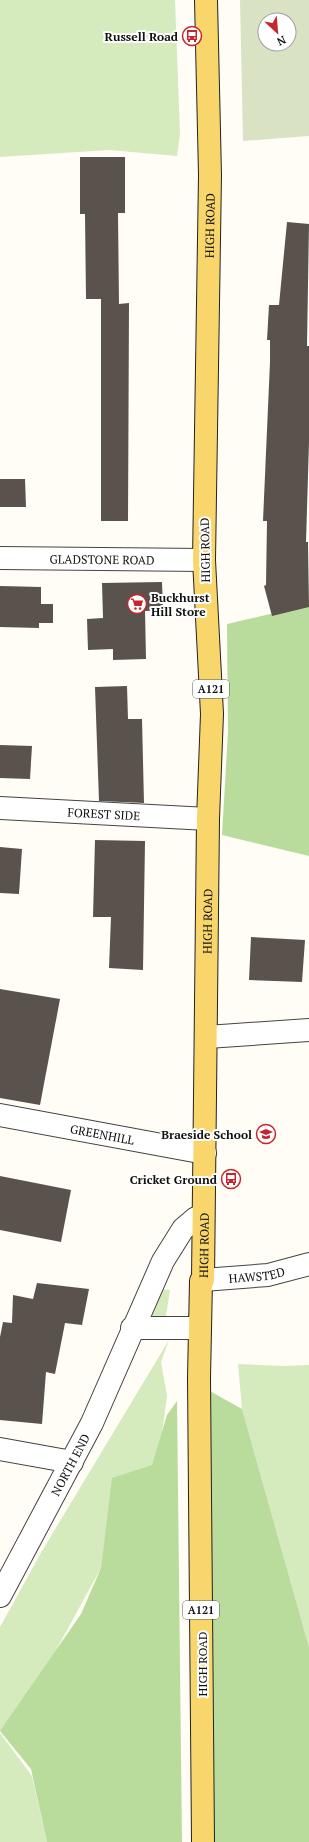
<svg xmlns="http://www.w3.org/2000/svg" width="309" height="1842" viewBox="0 0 309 1842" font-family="'PT Serif',serif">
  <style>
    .green { fill: #d5ebbd }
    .forest { fill: #b9dc9c }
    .cemetery { fill: #d9e3c4; fill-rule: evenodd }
    .building { fill: #5a524d }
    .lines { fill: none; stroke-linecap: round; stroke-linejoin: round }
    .street-casing { stroke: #444; stroke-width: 24 }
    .primary-casing { stroke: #222; stroke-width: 24 }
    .street { stroke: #fff; stroke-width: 22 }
    .primary { stroke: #f9d66b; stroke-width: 22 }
    .labels { text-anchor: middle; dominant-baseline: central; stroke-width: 4; stroke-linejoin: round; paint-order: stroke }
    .shield { fill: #fff; stroke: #585858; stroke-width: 1 }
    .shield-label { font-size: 11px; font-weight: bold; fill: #111 }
    .poi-label { font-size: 12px; font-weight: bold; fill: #111; stroke: #fff; text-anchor: end }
    .street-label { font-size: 12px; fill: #111; stroke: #fff }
  </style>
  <rect width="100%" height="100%" fill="#fffdf5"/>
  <g class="green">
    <polygon points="0,0 175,0 180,134 177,156 109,150 0,157"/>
    <polygon points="162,1289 170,1290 165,1322 154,1319 150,1311"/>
    <polygon points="169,1340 161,1362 167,1396 160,1447 152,1465 105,1538 101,1568 38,1683 0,1731 0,1627 42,1551"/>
    <polygon points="238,1364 283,1366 309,1365 309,1647 242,1409"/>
    <polygon points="0,1733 32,1776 47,1842 0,1842"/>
  </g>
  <g class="forest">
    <polygon points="309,605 309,856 222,835 228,732 227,624"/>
    <polygon points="208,1390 242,1409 309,1647 309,1842 212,1842"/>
    <polygon points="177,1401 182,1842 47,1842 31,1769 0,1731 81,1614 101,1568 112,1478 152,1465 167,1415"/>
  </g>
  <path class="cemetery" d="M240,0H309V136L243,141ZM265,20H289V44H265Z"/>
  <g class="building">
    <polygon points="80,157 125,157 125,213 118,213 119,304 129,303 128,521 101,521 101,299 86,299 85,214 80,214"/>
    <polygon points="287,222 309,224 307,346 309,346 309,442 306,542 308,542 309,607 272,616 264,586 266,585 267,521 263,521 270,362 270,340 267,340 269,305 279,305"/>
    <polygon points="0,479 25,479 26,507 0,507"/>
    <polygon points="162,582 163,610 145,611 146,659 113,660 113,649 88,650 87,619 103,618 102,583"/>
    <polygon points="0,586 41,587 41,604 53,604 53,623 39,623 39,628 0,627"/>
    <polygon points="127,686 128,719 142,719 144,803 99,801 95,687"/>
    <polygon points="0,745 32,746 30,779 0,778"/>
    <polygon points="95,840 145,841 143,970 109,968 111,917 93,917"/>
    <polygon points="0,847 22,849 19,894 0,893"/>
    <polygon points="251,937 305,940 302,982 249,980"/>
    <polygon points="0,989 60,999 40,1105 0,1098"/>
    <polygon points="0,1176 71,1190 61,1242 0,1230"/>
    <polygon points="37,1283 89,1289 82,1325 65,1323 55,1374 46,1372 42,1424 0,1420 0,1337 3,1322 12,1323 13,1295 33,1299"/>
  </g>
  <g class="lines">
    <defs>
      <g id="street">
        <path id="s1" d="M0,558L204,560"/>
        <path id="s2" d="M0,808L208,819"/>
        <polyline points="207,1037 309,1030"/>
        <path id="s3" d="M0,1115L205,1153"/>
        <path id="s4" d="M203,1280L268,1275L309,1264"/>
        <polyline points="132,1328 200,1328"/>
        <polyline points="0,1449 72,1462"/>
        <path id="s5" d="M0,1596L92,1423L163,1261L183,1229L196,1218L203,1219"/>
      </g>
      <g id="primary">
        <path id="s6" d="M203,1842L199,1378L201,1281L203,1280L208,819L212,714L204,560L210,175L206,0"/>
      </g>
    </defs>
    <use href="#street" class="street-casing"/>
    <use href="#primary" class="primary-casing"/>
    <use href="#street" class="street"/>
    <use href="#primary" class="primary"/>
  </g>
  <defs>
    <symbol id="bus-ring" viewBox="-11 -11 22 22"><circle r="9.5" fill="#fff" stroke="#c4262e" stroke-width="1.5"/><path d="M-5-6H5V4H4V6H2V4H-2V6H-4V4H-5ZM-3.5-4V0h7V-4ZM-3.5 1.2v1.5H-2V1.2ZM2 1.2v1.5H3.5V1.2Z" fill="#c4262e"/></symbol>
    <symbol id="supermarket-ring" viewBox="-11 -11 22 22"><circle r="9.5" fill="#fff" stroke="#c4262e" stroke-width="1.5"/><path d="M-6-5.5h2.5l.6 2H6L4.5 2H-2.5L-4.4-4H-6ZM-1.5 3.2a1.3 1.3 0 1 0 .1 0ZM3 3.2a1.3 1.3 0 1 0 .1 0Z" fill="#c4262e"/></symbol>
    <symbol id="school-ring" viewBox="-11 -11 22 22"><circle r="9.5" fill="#fff" stroke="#c4262e" stroke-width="1.5"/><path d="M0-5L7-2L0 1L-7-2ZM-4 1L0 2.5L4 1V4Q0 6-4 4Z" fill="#c4262e"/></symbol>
  </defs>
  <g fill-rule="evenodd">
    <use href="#bus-ring" x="181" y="25" width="22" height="22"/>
    <use href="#supermarket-ring" x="126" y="593" width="22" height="22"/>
    <use href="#school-ring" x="255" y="1123" width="22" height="22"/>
    <use href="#bus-ring" x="220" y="1168" width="22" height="22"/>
  </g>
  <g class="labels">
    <g class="shield">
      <rect x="193" y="680" width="36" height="18" rx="3"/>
      <rect x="183" y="1601" width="36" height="18" rx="3"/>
    </g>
    <g class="shield-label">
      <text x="211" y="689">A121</text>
      <text x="201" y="1610">A121</text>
    </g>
    <g class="poi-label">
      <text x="178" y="36">Russell Road</text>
      <text x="151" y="597" text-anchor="start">Buckhurst<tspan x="151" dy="14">Hill Store</tspan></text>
      <text x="252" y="1134">Braeside School</text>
      <text x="217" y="1179">Cricket Ground</text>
    </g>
    <g class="street-label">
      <text stroke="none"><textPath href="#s6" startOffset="1618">HIGH ROAD</textPath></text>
      <text transform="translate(205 550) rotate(-91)">HIGH ROAD</text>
      <text stroke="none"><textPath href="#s1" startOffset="102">GLADSTONE ROAD</textPath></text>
      <text stroke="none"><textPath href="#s2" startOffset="104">FOREST SIDE</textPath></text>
      <text stroke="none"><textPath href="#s6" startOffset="922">HIGH ROAD</textPath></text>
      <text stroke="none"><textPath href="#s3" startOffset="104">GREENHILL</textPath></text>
      <text stroke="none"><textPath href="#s6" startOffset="598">HIGH ROAD</textPath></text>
      <text stroke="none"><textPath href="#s4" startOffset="54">HAWSTED</textPath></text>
      <text stroke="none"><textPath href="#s5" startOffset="149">NORTH END</textPath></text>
      <text transform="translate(202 1664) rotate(-90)">HIGH ROAD</text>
    </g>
  </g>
  <g transform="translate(277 32) rotate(154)"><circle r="19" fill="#ffffff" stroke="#a0a0a0"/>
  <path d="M0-3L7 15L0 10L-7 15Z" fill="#c4262e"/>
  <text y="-6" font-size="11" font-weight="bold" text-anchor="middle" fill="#111111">N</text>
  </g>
</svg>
